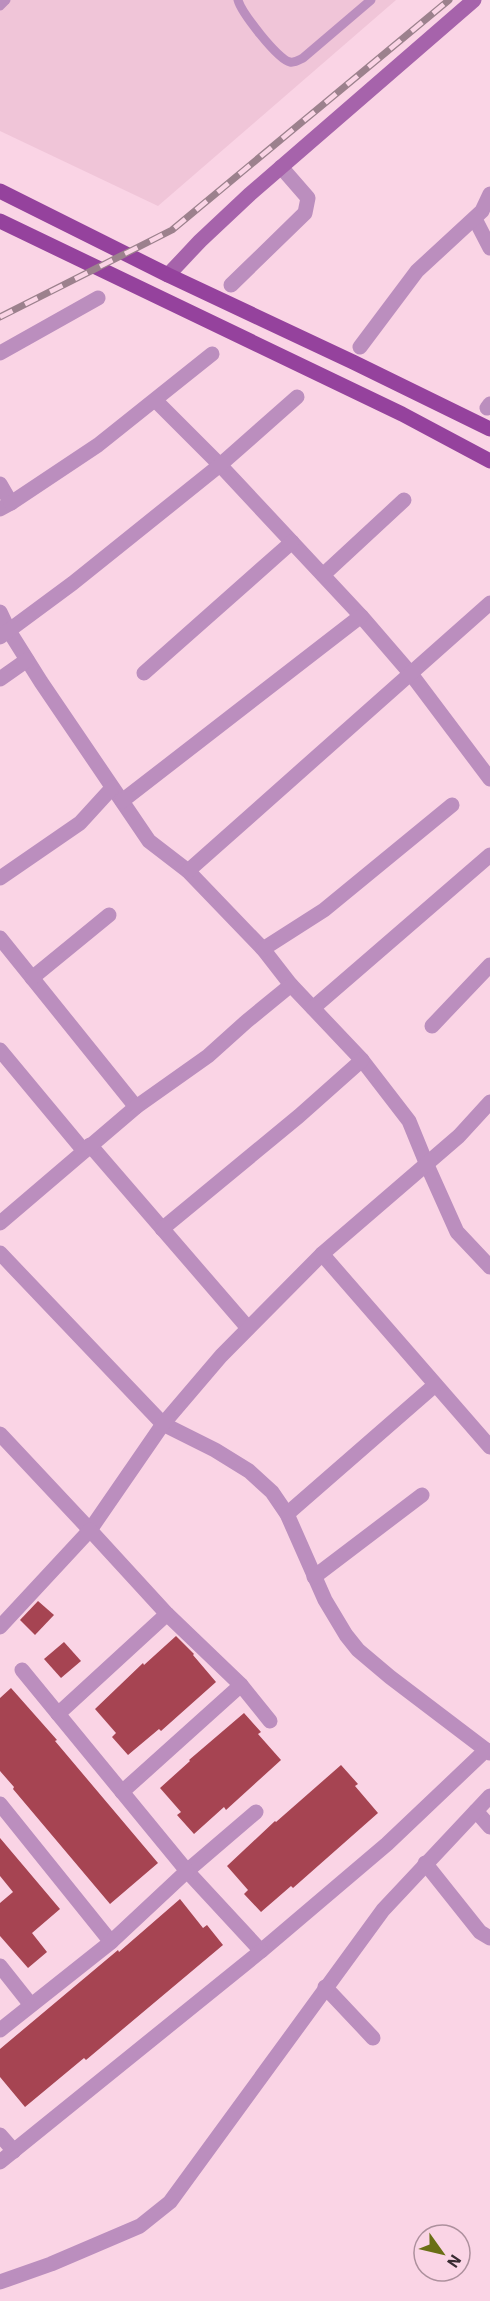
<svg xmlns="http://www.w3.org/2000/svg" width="490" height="2301" viewBox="0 0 490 2301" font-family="'IBM Plex Sans',sans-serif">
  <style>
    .built { fill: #f0c5d8 }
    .building { fill: #a64452 }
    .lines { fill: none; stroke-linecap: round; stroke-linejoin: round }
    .lane { stroke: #bb8ebe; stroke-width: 9 }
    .street { stroke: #bb8ebe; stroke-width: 15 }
    .secondary { stroke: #a663ab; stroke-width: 15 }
    .primary { stroke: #95429d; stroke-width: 15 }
    .rail-casing { stroke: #9c818d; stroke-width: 7 }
    .rail { stroke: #fad4e5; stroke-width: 4.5; stroke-dasharray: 14; stroke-linecap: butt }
  </style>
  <rect width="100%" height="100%" fill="#fad4e5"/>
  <polygon class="built" points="0,0 396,0 158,206 0,131"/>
  <g class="building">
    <polygon points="38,1601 54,1615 35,1635 20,1620"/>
    <polygon points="176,1636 194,1654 193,1655 216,1682 161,1731 159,1729 128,1755 112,1737 116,1733 95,1709 143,1663 144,1665"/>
    <polygon points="64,1642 81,1661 61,1678 44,1659"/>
    <polygon points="11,1688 57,1740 55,1741 158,1863 110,1904 13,1789 14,1787 0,1771 0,1698"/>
    <polygon points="244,1713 261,1732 258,1734 281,1760 226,1810 224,1807 194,1834 177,1815 181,1812 160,1788 190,1761 189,1760"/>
    <polygon points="341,1765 358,1784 355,1786 378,1813 293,1888 291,1886 261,1912 244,1894 248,1890 227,1866 275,1821 276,1822"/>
    <polygon points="0,1838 60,1909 32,1933 47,1952 28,1968 0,1936 0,1903 13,1892 0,1876"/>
    <polygon points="180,1899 203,1928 207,1925 223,1945 86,2060 84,2058 25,2107 0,2077 0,2049 118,1950 119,1952"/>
  </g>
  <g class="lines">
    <g class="lane">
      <path d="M238,0C241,12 278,60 290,62C295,63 299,60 303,58L371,0"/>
      <polyline points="0,6 6,0"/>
    </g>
    <g class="street">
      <polyline points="475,219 490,248"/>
      <polyline points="231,285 305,213 308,198 281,167"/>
      <polyline points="360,347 417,271 482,211 490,194"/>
      <polyline points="0,353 98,298"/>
      <polyline points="156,401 220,465 361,616 411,674 490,779"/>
      <polyline points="487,408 490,404"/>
      <polyline points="0,484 11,503 0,509"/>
      <polyline points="11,503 98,445 212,354"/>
      <polyline points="323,575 404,500"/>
      <polyline points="0,612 9,631 41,682 149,841 188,871 263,949 291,985 362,1060 409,1121 427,1165 457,1232 490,1267"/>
      <polyline points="0,637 73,583 220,465 297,397"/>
      <polyline points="144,673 292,542"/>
      <polyline points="0,679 27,660"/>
      <polyline points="122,801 361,616"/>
      <polyline points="188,871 490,603"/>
      <polyline points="0,878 80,823 112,788"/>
      <polyline points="0,938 136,1107"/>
      <polyline points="263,949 324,910 452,805"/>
      <polyline points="32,978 109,915"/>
      <polyline points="313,1008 490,855"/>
      <polyline points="432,1026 490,965"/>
      <polyline points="0,1050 84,1151"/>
      <polyline points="90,1145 248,1328"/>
      <polyline points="0,1223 136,1107 208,1056 247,1021 291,985"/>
      <polyline points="162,1229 299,1116 362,1060"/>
      <polyline points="0,1253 163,1424 215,1450 249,1471 272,1492 287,1514 325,1600 346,1635 358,1650 390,1677 490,1753"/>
      <polyline points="322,1254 490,1447"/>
      <polyline points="0,1434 90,1530 163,1424 221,1356 322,1254 459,1136 490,1102"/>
      <polyline points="287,1514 435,1385"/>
      <polyline points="314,1577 422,1495"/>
      <polyline points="0,1627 90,1530 167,1614 241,1685 270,1721"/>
      <polyline points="58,1714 167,1614"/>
      <polyline points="122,1792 241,1685"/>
      <polyline points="0,1804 111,1942"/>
      <polyline points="476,1811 490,1827"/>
      <polyline points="256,1812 187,1871 261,1951 387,1844 486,1750"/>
      <polyline points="425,1863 480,1932 490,1938"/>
      <polyline points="0,1966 31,2005"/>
      <polyline points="325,1987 373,2038"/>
      <polyline points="0,2030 111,1942 187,1871 22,1670"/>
      <polyline points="0,2135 14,2151"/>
      <polyline points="0,2162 261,1951"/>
      <polyline points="0,2282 51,2264 140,2226 170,2202 383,1910 490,1796"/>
    </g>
    <polyline class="secondary" points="168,275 200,241 249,195 474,0"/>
    <g class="primary">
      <polyline points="0,191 168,275 353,362 490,429"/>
      <polyline points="0,221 402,414 490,461"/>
    </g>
    <defs>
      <polyline id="rail" points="0,317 172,230 449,0"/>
    </defs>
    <use href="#rail" class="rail-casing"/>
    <use href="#rail" class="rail"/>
  </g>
  <g transform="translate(442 2253) rotate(124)"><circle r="28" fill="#fad4e5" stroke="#ad909d" stroke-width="1.5"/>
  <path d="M0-4.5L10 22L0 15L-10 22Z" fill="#6a6f15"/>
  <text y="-9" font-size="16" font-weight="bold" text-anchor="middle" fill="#392b32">N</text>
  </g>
</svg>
